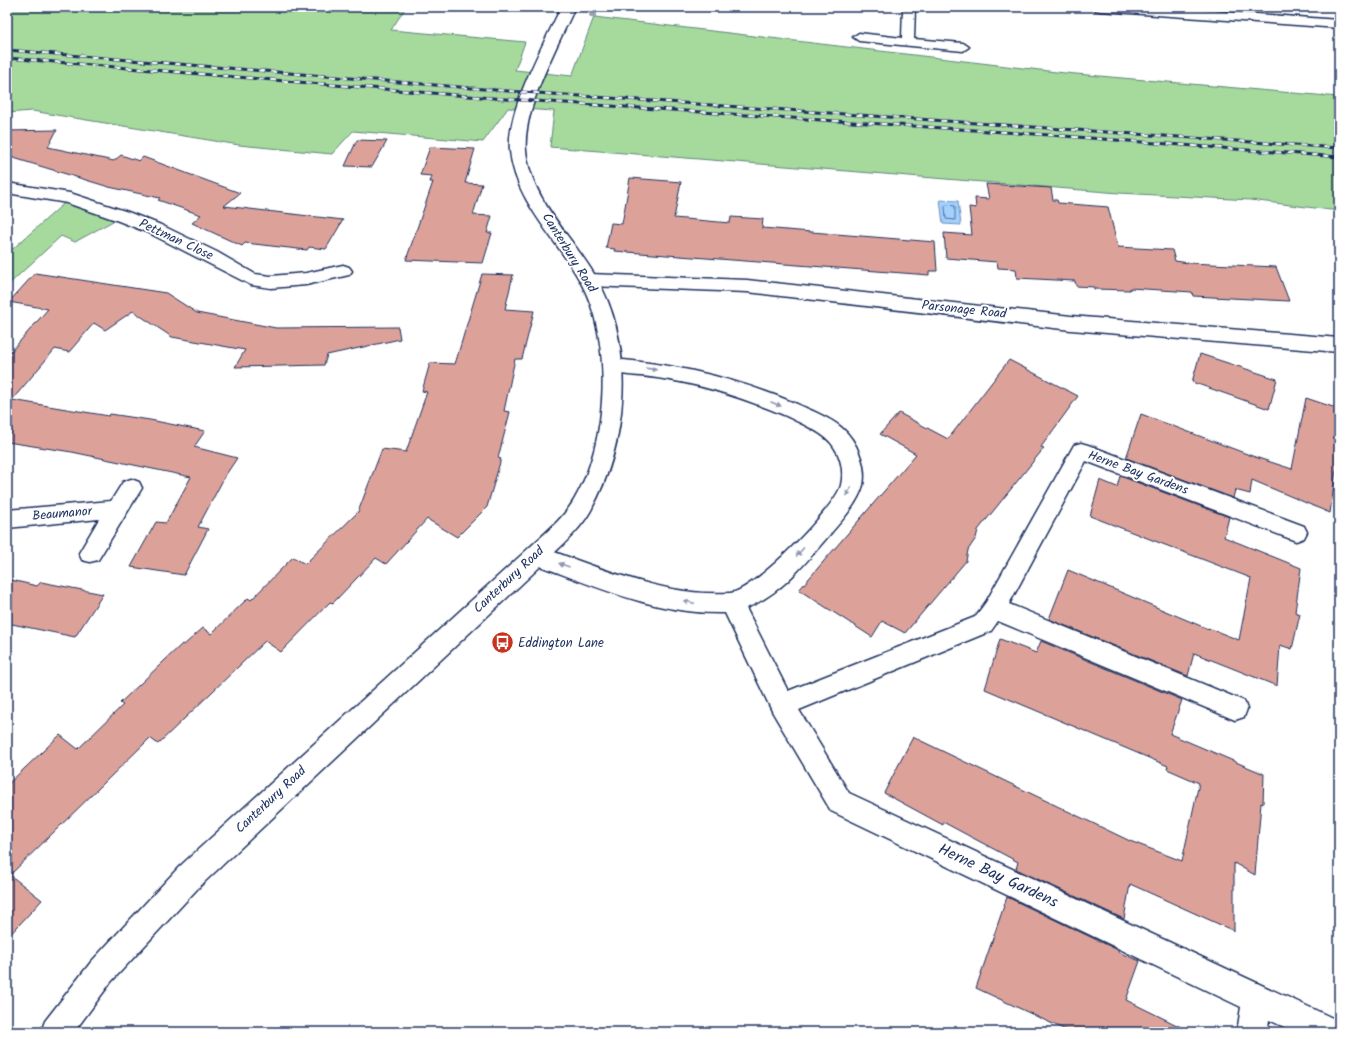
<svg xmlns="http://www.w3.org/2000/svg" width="1346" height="1039" viewBox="0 0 1346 1039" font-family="Kalam,sans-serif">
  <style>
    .green { fill: #a5da9c; stroke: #60847d }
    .water { fill: #a3d0fd; stroke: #6d90bd }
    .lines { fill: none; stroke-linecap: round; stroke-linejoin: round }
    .shore { stroke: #516f9e; stroke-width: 1 }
    .building { fill: #dca29a; stroke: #1b2f5e }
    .lane-casing { stroke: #1b2f5e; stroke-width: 3 }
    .street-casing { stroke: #1b2f5e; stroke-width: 3 }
    .secondary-casing { stroke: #1b2f5e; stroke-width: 3 }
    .lane { fill: #fff; fill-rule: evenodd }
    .street { fill: #fff; fill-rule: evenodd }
    .secondary { fill: #fff; fill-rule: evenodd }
    .rail-casing { stroke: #1b2f5e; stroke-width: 3 }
    .rail { stroke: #fff; stroke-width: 2; stroke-dasharray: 6; stroke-linecap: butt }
    .tree { fill: #95a4af }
    .oneway { fill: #8d97ae }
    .labels { text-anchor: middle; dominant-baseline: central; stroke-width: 4; stroke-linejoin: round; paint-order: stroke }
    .street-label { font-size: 13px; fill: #1b2f5e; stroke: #fff }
    .poi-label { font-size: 13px; fill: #1b2f5e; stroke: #fff; text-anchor: start }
    .near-street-label { font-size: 16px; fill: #1b2f5e; stroke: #fff }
  </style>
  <rect width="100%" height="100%" fill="#fff"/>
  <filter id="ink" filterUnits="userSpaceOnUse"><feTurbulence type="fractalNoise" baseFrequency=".025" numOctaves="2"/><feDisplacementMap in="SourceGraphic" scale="8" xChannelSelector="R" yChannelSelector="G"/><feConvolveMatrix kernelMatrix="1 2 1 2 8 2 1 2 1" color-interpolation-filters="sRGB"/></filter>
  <g filter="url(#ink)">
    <g class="green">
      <polygon points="7,7 406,7 391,30 525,42 515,70 572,76 594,17 1065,73 1339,97 1339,211 1250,200 1119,193 550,147 554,111 508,108 483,142 353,131 332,154 239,145 32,111 7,113"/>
      <polygon points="70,198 122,216 75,242 61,236 7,286 7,254"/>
    </g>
    <polygon class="water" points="940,200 958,201 961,225 943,224"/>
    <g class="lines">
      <polygon class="shore" points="947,205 955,206 955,220 946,219 945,207"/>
    </g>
    <g class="building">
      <polygon points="57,130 48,147 114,161 121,155 139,161 143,157 240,193 224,206 343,220 326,249 309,247 307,250 245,243 242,246 192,223 201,215 158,200 160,198 109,187 7,156 7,131"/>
      <polygon points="357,140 387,141 372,167 345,166"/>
      <polygon points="430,147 475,149 465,183 482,184 473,215 492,216 487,233 492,233 483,263 406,260 433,182 430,182 432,176 420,175"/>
      <polygon points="630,178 681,182 674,218 730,223 731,217 763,219 762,228 935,242 937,271 929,271 929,275 614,251 615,249 606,248 611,223 622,224"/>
      <polygon points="986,184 1051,188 1053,200 1057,200 1058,203 1108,207 1118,247 1172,250 1175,261 1189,263 1276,267 1289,301 1193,296 1192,292 1130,288 1130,290 1094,289 1094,287 1076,286 1075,281 1017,278 1016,269 998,268 997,262 946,258 944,233 972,235 969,207 976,208 975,198 989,199"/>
      <polygon points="35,273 166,293 197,313 276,328 398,327 400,339 327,355 324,365 235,367 245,350 172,337 133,311 105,330 94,323 69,352 55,349 12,400 109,416 110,414 150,420 205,431 194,447 237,458 225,476 198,527 208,529 184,575 131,567 156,522 166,523 191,477 72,452 7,442 7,356 48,309 9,302"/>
      <polygon points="482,274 513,275 505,309 534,311 522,359 515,359 504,411 510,412 498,458 501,459 487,507 457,537 427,519 386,564 376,558 333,603 330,602 281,652 265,641 158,744 150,738 10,875 42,900 7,938 7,785 60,735 78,749 123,705 120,703 182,644 184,645 203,628 211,634 248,598 251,600 293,557 305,564 358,512 382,449 406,452 427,392 422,391 430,363 455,364"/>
      <polygon points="1200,354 1277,379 1269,409 1192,382"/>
      <polygon points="1009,360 1078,396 1041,447 1044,448 978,530 976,538 968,550 966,561 905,633 882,621 872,637 799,590 916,454 880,434 899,413 948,439"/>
      <polygon points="1306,398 1339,409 1339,472 1336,470 1330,513 1252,480 1250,494 1235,490 1233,498 1126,458 1141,414 1255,457 1292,469"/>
      <polygon points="1120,476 1229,517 1224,537 1301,568 1295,612 1300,614 1292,649 1280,645 1277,686 1194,653 1188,676 1049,619 1068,570 1208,629 1208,628 1239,640 1251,578 1090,516 1100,480 1117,487"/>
      <polygon points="7,579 37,586 41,582 103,594 75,637 7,623"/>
      <polygon points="1000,639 1036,653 1041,641 1182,700 1170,734 1264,774 1263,804 1261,803 1255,875 1234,863 1234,931 1130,884 1124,919 1016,869 1018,862 943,822 943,825 884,793 913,737 1130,841 1182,861 1199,783 1167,769 1168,766 985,689"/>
      <polygon points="1007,897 1118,950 1118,952 1140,961 1126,1000 1191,1032 1070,1032 976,988"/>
    </g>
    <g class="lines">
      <defs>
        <polygon id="lane" points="903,7 915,7 914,39 963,43 969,47 963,51 859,41 853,37 859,33 902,38"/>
        <g id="street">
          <polygon points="1093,7 1160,7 1339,20 1339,28 1100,11 1095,10"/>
          <polygon points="7,183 70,193 128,212 161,225 217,252 255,274 271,276 306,273 343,265 349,267 352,271 349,275 306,285 271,288 251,285 149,233 116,220 67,203 7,193"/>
          <polygon points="589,274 747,280 1071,316 1339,338 1339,352 1071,330 747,292 589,286 583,284 580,280 583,276"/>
          <path d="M613,359C677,364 738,379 797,404C812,411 829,417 842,428C857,441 867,466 863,485C858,503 843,519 831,533C806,562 783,593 746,608L788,691L975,617L986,602L1074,445L1081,443L1088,445L1304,526L1307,532L1304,538L1296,541L1086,461L1009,604L1244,701L1247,709L1244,717L1235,720L998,621L991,631L799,710L849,793L1339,1021V1032H1295L1269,1020L1267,1032H1237L1241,1007L831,811L773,713L725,613C656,615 593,585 529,562L526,555L529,548L537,546C600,567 662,597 730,593C753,592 836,507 841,485C845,468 839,449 826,438C814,428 798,422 784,415C743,398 701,384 657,378C640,375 622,376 606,371L603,366L606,361Z"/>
          <polygon points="131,479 139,482 142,488 98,560 90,562 82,560 79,553 99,519 7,528 7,510 111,501 123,482"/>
        </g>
        <path id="secondary" d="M561,7H575C558,46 522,109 526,151C531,201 574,238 597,279C636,347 628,444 590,512C579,531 561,546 545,562L199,887L111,982L74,1032H41L45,1021L91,962L179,867L529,548C545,533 563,519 574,500C609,442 613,339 580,281C557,239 515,201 510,151C506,109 544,45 561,7Z"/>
      </defs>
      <use href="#lane" class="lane-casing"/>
      <use href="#street" class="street-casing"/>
      <use href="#secondary" class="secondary-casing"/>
      <use href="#lane" class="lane"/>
      <use href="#street" class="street"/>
      <use href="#secondary" class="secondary"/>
      <defs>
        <g id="rail">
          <polyline points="7,50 508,91 1339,148"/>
          <polyline points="7,58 505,99 1050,135 1339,157"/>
        </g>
      </defs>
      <use href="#rail" class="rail-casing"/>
      <use href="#rail" class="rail"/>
    </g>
    <circle class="tree" cx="593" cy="14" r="4"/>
    <defs><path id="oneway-solid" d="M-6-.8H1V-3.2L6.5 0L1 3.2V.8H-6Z"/></defs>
    <g class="oneway">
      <use href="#oneway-solid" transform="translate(651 369) rotate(8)"/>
      <use href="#oneway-solid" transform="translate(776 404) rotate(23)"/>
      <use href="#oneway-solid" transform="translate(849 491) rotate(120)"/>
      <use href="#oneway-solid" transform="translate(800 552) rotate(131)"/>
      <use href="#oneway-solid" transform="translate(564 565) rotate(-161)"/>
      <use href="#oneway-solid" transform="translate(689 602) rotate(-167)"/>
    </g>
  </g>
  <defs>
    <symbol id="bus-disc" viewBox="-11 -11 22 22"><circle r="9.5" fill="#c8321e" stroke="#fff"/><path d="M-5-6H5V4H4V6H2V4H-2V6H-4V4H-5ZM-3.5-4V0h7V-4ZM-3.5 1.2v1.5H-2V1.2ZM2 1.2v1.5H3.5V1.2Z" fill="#fff"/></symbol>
  </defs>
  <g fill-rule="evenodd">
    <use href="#bus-disc" x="490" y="630" width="25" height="25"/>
  </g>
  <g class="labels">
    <g class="street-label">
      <text transform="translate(176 240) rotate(25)">Pettman Close</text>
      <text transform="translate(569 253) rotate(58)">Canterbury Road</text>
      <text transform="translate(964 310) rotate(6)">Parsonage Road</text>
      <text transform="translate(1138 473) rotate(20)">Herne Bay Gardens</text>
      <text transform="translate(62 514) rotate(-5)">Beaumanor</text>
      <text transform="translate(509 580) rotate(-43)">Canterbury Road</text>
      <text transform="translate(271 800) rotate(-43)">Canterbury Road</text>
    </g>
    <g class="poi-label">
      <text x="518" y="643">Eddington Lane</text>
    </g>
    <g class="near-street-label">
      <text transform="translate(998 876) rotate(25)">Herne Bay Gardens</text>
    </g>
  </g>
  <rect width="1346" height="1039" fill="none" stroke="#fff" stroke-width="24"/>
  <rect x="12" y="12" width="1322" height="1015" fill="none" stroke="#1b2f5e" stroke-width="1.5" filter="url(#ink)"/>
</svg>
